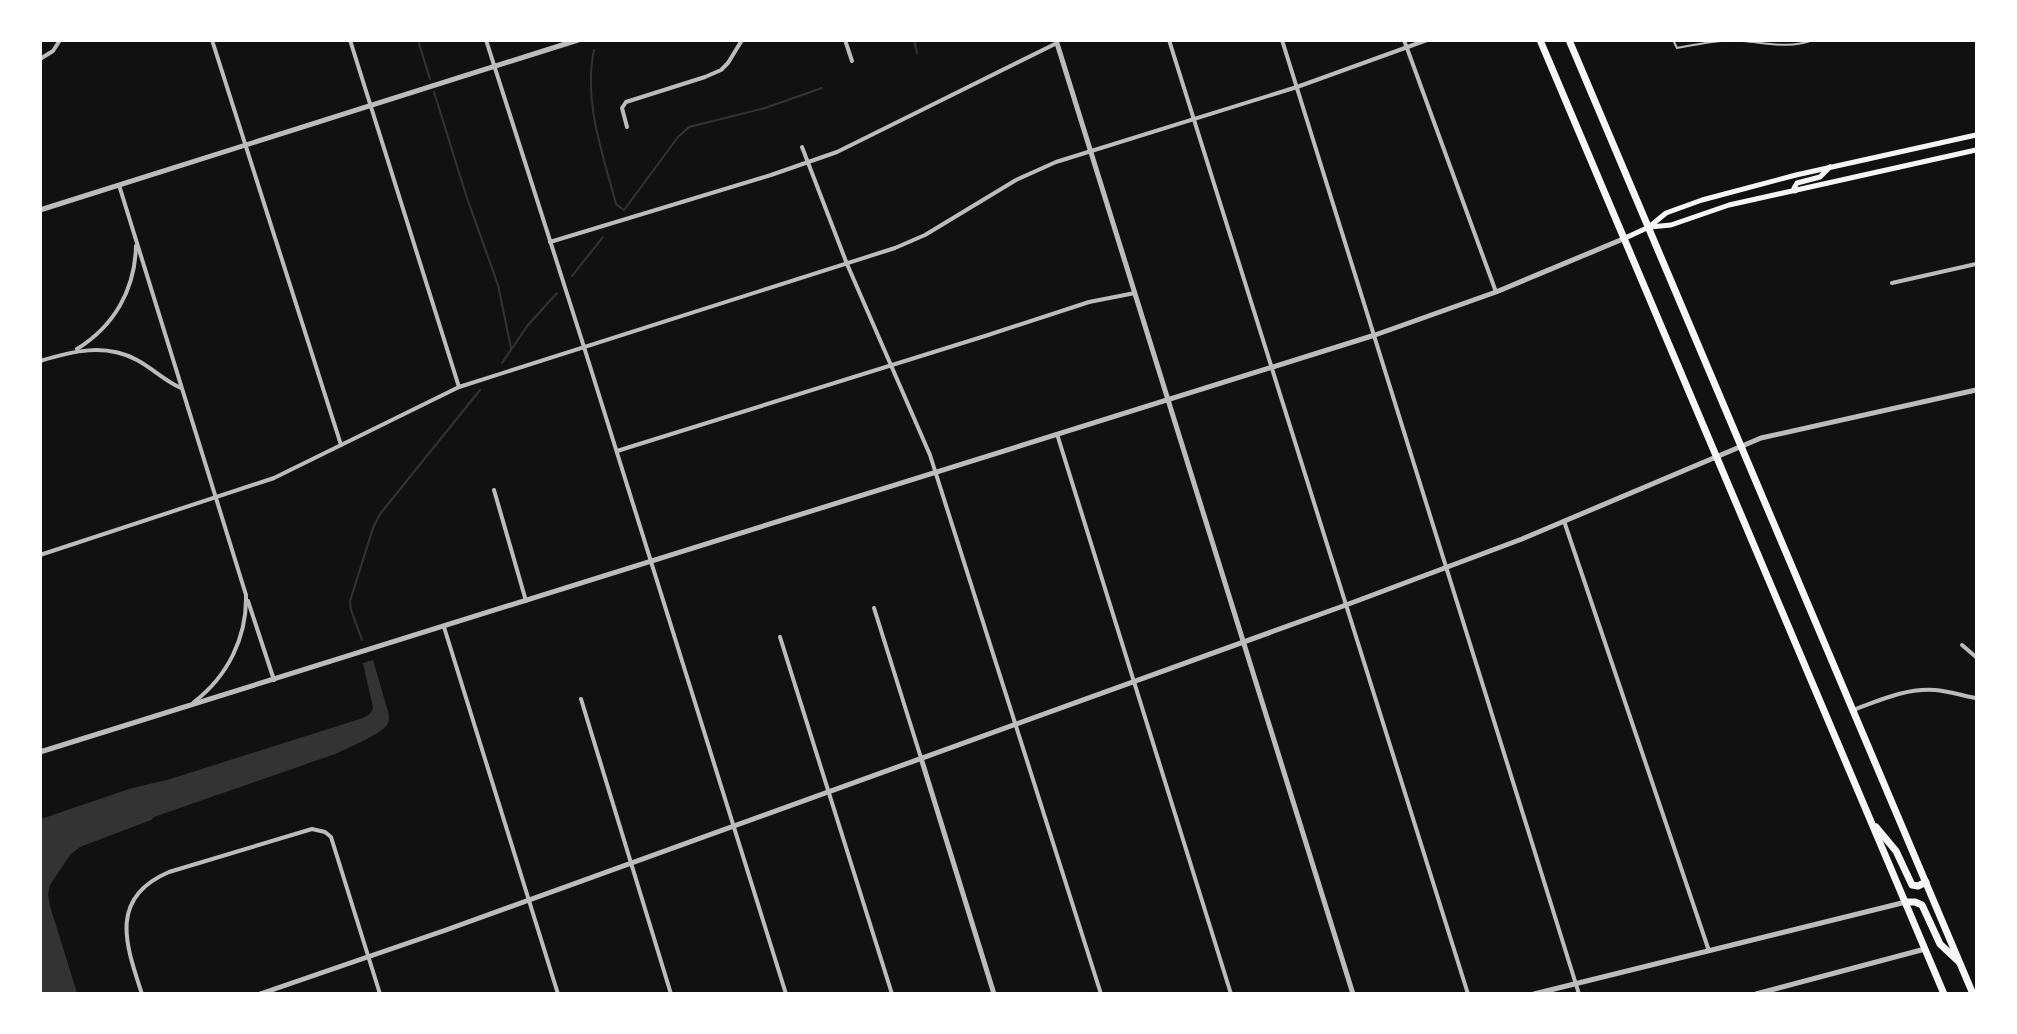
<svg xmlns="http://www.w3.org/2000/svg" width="2017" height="1034" viewBox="0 0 2017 1034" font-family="'DejaVu Sans',sans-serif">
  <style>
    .water { fill: #333 }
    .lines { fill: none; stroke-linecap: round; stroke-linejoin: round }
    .stream { stroke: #333; stroke-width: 2 }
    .service { stroke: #bcbcbc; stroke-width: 2 }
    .minor { stroke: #bcbcbc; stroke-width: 4 }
    .tertiary { stroke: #bcbcbc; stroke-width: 5 }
    .secondary { stroke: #f5f5f5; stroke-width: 5 }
    .trunk { stroke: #f5f5f5; stroke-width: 7 }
  </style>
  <rect width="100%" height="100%" fill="#111"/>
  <path class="water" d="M373,660L389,715C389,719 389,722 387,725C381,734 346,749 335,754L154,817L151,820L80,847L70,855L50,885L48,894L50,906L77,993H41V819L132,788L167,780L363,718L370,714L373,708L363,663Z"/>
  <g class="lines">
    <g class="stream">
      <polyline points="418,40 430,79"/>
      <polyline points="914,40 917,53"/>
      <path d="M594,50C583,102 603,154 616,204L624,210L678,137L689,127L765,108L822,88"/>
      <polyline points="434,92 466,195 498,285 511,348"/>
      <polyline points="572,276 603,237"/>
      <polyline points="502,363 528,325 557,293"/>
      <polyline points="362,640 351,610 350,601 373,528 380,514 480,390"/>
    </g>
    <path class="service" d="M1673,40L1677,48C1698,44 1721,39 1743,41C1767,43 1790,49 1813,40"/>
    <g class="minor">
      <polyline points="212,40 341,445"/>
      <polyline points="350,40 459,387"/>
      <polyline points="486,40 584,347 786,994"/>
      <polyline points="845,40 852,61"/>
      <polyline points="1169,40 1468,994"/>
      <polyline points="1282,40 1579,994"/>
      <polyline points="1404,40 1496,292"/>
      <polyline points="40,59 53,51 60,40"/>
      <polyline points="627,127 622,108 626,102 705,77 721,70 728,63 742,40"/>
      <polyline points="802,147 847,264 930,455 1101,994"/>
      <path d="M119,185L246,595C247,637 228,676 194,702"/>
      <polyline points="550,242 771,175 837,152 1057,43"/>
      <polyline points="1892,283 1976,264"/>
      <path d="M77,349C114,326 135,290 136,246"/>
      <path d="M40,361C73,351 105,343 137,360C152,368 165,381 181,388"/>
      <polyline points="1057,434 1231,994"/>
      <polyline points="617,451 985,336 1089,302 1135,293"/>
      <polyline points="494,490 526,601"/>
      <polyline points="1564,521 1709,951"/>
      <polyline points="40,555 274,478 459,387 895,248 925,235 1016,180 1056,162 1297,87 1427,40"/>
      <polyline points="248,601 274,680"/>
      <polyline points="874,608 921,758"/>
      <polyline points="444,627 558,994"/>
      <polyline points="780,637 892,994"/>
      <polyline points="1962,645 1976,657"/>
      <polyline points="581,699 671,994"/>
      <path d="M1853,710C1880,700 1906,688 1935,690C1949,691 1963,696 1976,698"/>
      <path d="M142,994C126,945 108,898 169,872L312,829L325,832L331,837L380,994"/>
    </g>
    <g class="tertiary">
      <polyline points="1056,40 1353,994"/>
      <polyline points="40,210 578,40"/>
      <polyline points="40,752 1375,335 1496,292 1623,239"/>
      <polyline points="921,758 994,994"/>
      <polyline points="260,994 446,930 1346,605 1522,539 1761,438 1976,390"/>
      <polyline points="1534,994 1906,902"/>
      <polyline points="1756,994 1925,949"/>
    </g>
    <g class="secondary">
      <polyline points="1795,191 1794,188 1797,183 1820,177 1830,167"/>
      <polyline points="1650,227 1671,225 1729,205 1976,150"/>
      <polyline points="1623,239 1649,227 1666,213 1702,200 1796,175 1976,135"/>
    </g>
    <g class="trunk">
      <polyline points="1540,40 1944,994"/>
      <polyline points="1569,40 1973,994"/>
      <polyline points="1876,827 1896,851 1912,885 1918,886 1926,882"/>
      <polyline points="1906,902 1915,902 1922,905 1940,944 1958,961"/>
    </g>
  </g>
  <rect width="2017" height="1034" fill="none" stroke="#ffffff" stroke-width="84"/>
</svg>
